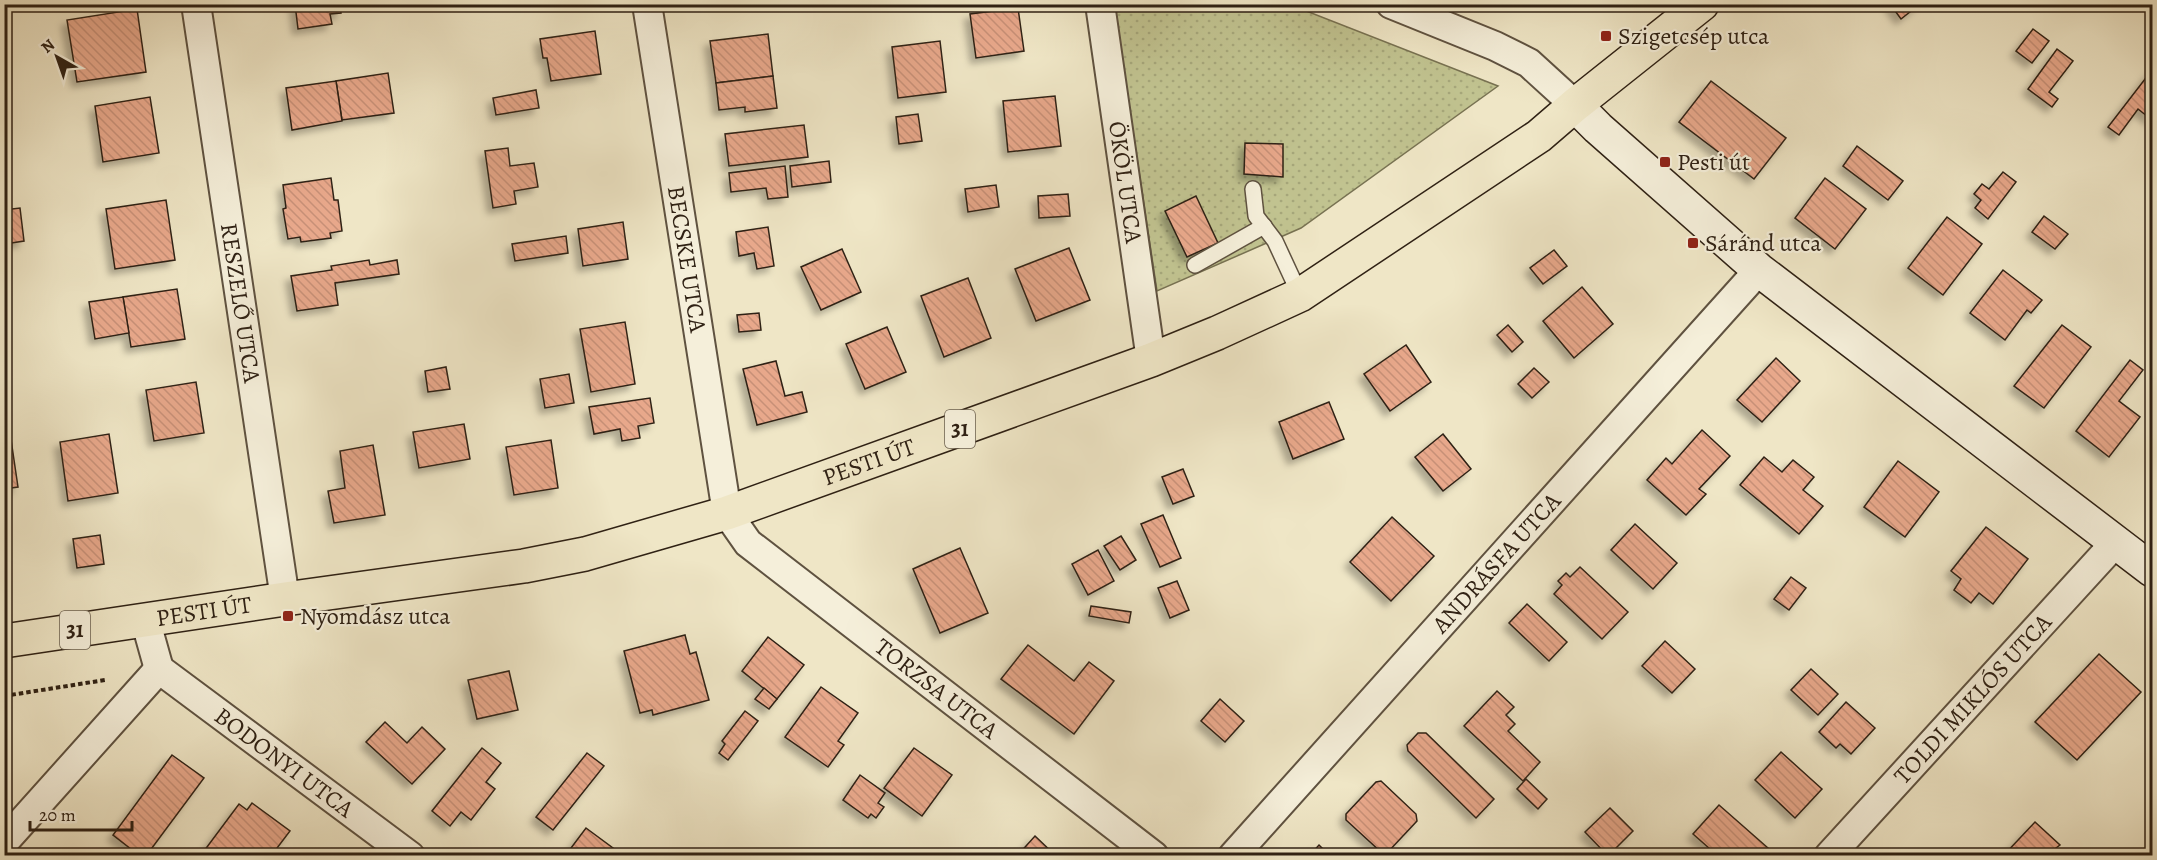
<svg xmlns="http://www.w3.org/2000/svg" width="2157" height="860" viewBox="0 0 2157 860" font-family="Alegreya,serif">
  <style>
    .grass { fill: url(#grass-dots); stroke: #787252; stroke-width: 1.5 }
    .building { fill: url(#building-back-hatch); stroke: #2f2114; stroke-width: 1.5; filter: url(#shadow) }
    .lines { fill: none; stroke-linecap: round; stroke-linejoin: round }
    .lane-casing { stroke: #5f5240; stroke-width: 18 }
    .street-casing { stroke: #5f5240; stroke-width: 32 }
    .secondary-casing { stroke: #2f2114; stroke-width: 36 }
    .primary-casing { stroke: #2f2114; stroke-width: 36 }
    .path { stroke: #2f2114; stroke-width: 4; stroke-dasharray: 4.5 3; stroke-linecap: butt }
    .lane { stroke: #f5efda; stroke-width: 15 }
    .street { stroke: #f5efda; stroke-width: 28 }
    .secondary { stroke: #f5efda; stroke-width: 33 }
    .primary { stroke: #efe6c6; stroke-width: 33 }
    .poi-dot { fill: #8f2418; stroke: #f5efda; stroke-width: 2 }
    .labels { text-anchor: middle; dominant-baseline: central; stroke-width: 4.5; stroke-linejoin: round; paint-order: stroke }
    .shield { fill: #f5efda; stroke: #6a5f4f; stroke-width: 1.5 }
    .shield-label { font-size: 22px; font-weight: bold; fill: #2f2114 }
    .poi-label { font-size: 24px; fill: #2f2114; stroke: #f5efda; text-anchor: start }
    .street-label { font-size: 24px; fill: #2f2114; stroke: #f5efda }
  </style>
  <defs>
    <pattern id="grass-dots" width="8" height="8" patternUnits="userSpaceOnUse" patternTransform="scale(1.5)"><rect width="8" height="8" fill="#c1c390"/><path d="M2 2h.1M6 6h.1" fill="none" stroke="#a6a77b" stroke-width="1.8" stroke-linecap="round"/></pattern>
    <pattern id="building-back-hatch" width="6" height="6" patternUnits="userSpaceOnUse" patternTransform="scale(1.5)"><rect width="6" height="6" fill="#e8a88b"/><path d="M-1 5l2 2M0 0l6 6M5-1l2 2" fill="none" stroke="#c79077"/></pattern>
    <filter id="shadow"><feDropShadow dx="-5.5" dy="5.5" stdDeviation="3" flood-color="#0004"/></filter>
  </defs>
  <rect width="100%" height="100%" fill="#efe6c6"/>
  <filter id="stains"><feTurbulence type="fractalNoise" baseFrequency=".00333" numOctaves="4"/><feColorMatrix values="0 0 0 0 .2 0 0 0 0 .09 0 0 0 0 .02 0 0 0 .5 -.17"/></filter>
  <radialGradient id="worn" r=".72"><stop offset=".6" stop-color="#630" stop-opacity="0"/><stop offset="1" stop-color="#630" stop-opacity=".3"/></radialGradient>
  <polygon class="grass" points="1114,5 1291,5 1498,86 1301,228 1157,291"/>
  <g class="building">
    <polygon points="295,4 340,4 341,13 330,14 332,24 298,29"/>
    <polygon points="1890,4 1920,4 1901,19"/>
    <polygon points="1018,8 1024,51 976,58 970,14"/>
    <polygon points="137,9 146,72 77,82 67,20"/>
    <polygon points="2033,29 2049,41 2032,63 2016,51"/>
    <polygon points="595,31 601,74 551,81 547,58 543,58 540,39"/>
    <polygon points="768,34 773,76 716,83 710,41"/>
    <polygon points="940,41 946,92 898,98 892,47"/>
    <polygon points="2057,49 2073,61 2049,92 2058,99 2052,107 2028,89"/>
    <polygon points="2152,70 2152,120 2138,109 2119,135 2108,127"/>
    <polygon points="388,73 394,113 342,120 336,81"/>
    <polygon points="773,76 777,108 745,112 745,107 719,110 716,83"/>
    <polygon points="336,81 342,121 292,130 286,88"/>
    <polygon points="1711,81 1786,138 1754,179 1679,122"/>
    <polygon points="536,90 539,108 496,115 493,98"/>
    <polygon points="1055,96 1061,146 1008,152 1003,101"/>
    <polygon points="150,97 159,153 103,162 95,106"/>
    <polygon points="918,114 922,141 899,144 896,117"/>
    <polygon points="804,125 808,157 729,166 725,134"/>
    <polygon points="1245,143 1283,144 1283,177 1244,174"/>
    <polygon points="1857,146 1903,181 1888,200 1843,166"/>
    <polygon points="508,148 510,166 534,163 538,187 514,191 516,204 493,208 485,151"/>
    <polygon points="829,161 831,182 792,187 790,166"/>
    <polygon points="785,166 788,197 768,199 766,188 731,192 729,173"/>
    <polygon points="2003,172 2016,182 1988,219 1975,208 1981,200 1974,194 1982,184 1989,189"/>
    <polygon points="331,178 334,200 338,200 342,231 330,233 331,238 301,242 300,237 288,239 283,209 286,208 283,185"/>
    <polygon points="1825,178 1866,209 1835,249 1795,218"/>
    <polygon points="996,185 999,207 968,212 965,189"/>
    <polygon points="1068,194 1070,216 1039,218 1038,196"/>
    <polygon points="1196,196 1218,243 1187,257 1165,211"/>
    <polygon points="166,200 175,260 115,269 106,209"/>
    <polygon points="20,208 24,241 5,244 4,210"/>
    <polygon points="2044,216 2068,234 2055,249 2032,232"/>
    <polygon points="1947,217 1982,244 1943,295 1908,268"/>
    <polygon points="623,222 628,259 583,266 578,229"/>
    <polygon points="768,227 774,266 757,269 754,253 739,256 736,232"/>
    <polygon points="566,236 568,253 515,261 512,244"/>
    <polygon points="1069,248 1090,300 1036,321 1015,269"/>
    <polygon points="842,249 861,292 821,310 801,267"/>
    <polygon points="1554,250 1567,266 1543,284 1530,268"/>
    <polygon points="369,260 370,265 397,260 399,274 335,283 338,305 297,311 291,276 332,270 331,266"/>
    <polygon points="2003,270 2042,300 2031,313 2027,310 2005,340 1970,313"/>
    <polygon points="968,278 991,338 944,357 921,296"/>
    <polygon points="1582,287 1613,324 1574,358 1543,321"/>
    <polygon points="177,289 185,339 131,347 123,297"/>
    <polygon points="123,297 129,333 95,339 89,302"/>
    <polygon points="759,313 761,330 739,332 737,315"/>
    <polygon points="625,322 635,384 591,392 580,329"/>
    <polygon points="1508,325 1523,342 1512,352 1497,335"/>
    <polygon points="2062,325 2091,347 2044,408 2014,386"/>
    <polygon points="887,327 906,372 865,389 846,344"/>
    <polygon points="1406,345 1431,382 1390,411 1364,374"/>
    <polygon points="1776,358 1800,381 1762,422 1737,400"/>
    <polygon points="2130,360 2143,370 2119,401 2140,417 2109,457 2076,431"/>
    <polygon points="776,361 785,396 802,392 807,412 757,425 743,369"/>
    <polygon points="446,367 450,389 428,392 425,371"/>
    <polygon points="1534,368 1549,382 1532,398 1518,384"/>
    <polygon points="569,374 574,403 545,408 540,379"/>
    <polygon points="196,382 204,433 154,441 146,390"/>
    <polygon points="650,398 654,423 638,426 640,438 622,441 620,429 594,434 589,407"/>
    <polygon points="1329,402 1344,439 1293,459 1279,422"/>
    <polygon points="464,424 470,459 419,468 413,432"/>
    <polygon points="9,426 18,487 4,489 4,427"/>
    <polygon points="1702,430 1730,456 1699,489 1706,494 1686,515 1647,480 1666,458 1672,464"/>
    <polygon points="109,434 118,493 68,501 60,442"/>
    <polygon points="1443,434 1471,469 1443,491 1415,457"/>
    <polygon points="551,440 558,488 514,495 506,447"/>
    <polygon points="373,445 385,515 334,523 328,491 345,488 340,451"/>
    <polygon points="1764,457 1782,472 1793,460 1814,477 1803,490 1823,506 1799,534 1740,485"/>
    <polygon points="1898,461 1939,492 1905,537 1864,507"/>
    <polygon points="1183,469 1194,496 1173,504 1162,477"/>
    <polygon points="1163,515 1181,558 1160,567 1141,524"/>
    <polygon points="1392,517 1434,556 1391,601 1350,562"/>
    <polygon points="1635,524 1677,563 1653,589 1611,550"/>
    <polygon points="1986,527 2028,559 1993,604 1979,593 1971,603 1954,590 1961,579 1951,571"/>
    <polygon points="100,535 104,564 77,568 73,539"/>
    <polygon points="1121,536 1136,560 1120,570 1104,546"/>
    <polygon points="960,548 988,613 940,633 913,569"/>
    <polygon points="1098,550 1114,581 1088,595 1072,564"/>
    <polygon points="1580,567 1628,612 1602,639 1554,594 1562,585 1558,581 1566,573 1570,577"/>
    <polygon points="1791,577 1806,588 1789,610 1774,599"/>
    <polygon points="1177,581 1189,610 1170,618 1158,588"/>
    <polygon points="1527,604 1567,642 1549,661 1509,623"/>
    <polygon points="1091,606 1131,612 1129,623 1089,616"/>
    <polygon points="685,635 690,654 696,652 709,700 653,715 652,710 640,713 624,651"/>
    <polygon points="768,637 804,665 777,699 742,671"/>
    <polygon points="1665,641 1695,669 1672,693 1642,666"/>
    <polygon points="1028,645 1074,681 1089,662 1114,681 1074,734 1001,679"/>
    <polygon points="2099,654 2141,692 2077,760 2035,722"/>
    <polygon points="1811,669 1838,694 1818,715 1791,690"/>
    <polygon points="509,671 518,710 477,719 468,680"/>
    <polygon points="821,687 858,713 838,741 844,745 828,767 785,737"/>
    <polygon points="764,688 777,699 769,709 755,699"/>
    <polygon points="1497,691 1514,707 1506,715 1515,724 1508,731 1540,762 1523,781 1464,726"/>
    <polygon points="1220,699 1244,721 1225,742 1201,721"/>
    <polygon points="1846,702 1875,728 1851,754 1840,744 1836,748 1819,732"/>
    <polygon points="745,711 758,721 728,760 719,753 725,744 722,741"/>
    <polygon points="385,722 407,743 422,727 445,749 412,784 366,742"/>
    <polygon points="1418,733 1426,733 1494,799 1476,818 1408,751 1407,745"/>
    <polygon points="482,748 501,763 486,782 495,789 471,820 461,812 450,826 432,811"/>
    <polygon points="914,748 952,775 922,816 884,788"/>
    <polygon points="1781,752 1822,789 1795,818 1755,780"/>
    <polygon points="587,753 604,766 553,830 536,817"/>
    <polygon points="172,755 204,778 146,856 140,856 113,835"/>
    <polygon points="860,775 885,793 878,803 884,807 876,818 871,814 868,818 843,800"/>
    <polygon points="1526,779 1547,799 1538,809 1517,789"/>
    <polygon points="1381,781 1416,814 1417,821 1387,853 1381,852 1346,820 1346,814 1376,782"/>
    <polygon points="252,803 290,831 271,856 201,855 239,804 247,810"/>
    <polygon points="1719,805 1768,848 1761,856 1718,856 1693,834"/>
    <polygon points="1610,808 1633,831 1608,856 1585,832"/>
    <polygon points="2035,822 2060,845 2056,848 2064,856 2003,856"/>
    <polygon points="586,828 617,851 614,856 565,856"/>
    <polygon points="1035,836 1056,856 1017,856"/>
    <polygon points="1319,845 1330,856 1309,856"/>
  </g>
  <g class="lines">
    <defs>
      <g id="lane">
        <polyline points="1253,189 1256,216 1275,241 1300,295"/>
        <polyline points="1195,265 1264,226"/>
      </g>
      <g id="street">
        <path id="s1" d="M196,4L285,599"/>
        <path id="s2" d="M647,4L727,513L748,543L1154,856"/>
        <path id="s3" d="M1100,4L1151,360"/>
        <polyline points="1391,4 1495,46 1529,63 1575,105"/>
        <polyline points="145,619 159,669"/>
        <path id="s4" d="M159,669L410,856"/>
        <polyline points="4,842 159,669"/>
        <path id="s5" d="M1233,856L1759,270"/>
        <path id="s6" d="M1829,856L2116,542"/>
      </g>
      <polyline id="secondary" points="1575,105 1598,128 1759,270 2152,570"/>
      <g id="primary">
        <path id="s7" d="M4,641L285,599L524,566L585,554L727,513L1151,360L1217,333L1300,295L1539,136L1575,105L1702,4"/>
      </g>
    </defs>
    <use href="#lane" class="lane-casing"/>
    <use href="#street" class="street-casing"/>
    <use href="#secondary" class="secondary-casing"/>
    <use href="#primary" class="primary-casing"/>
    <polyline class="path" points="4,696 105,680"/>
    <use href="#lane" class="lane"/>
    <use href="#street" class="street"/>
    <use href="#secondary" class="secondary"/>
    <use href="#primary" class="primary"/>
  </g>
  <g class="poi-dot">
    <rect x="1600" y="30" width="12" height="12" rx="3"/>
    <rect x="1659" y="156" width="12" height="12" rx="3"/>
    <rect x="1687" y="237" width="12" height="12" rx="3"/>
    <rect x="282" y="610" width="12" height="12" rx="3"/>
  </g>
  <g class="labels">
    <g class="shield">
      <rect x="945" y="410" width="30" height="38" rx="4.5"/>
      <rect x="60" y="611" width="30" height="38" rx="4.5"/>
    </g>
    <g class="shield-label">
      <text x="960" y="429">31</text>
      <text x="75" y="630">31</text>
    </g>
    <g class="poi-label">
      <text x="1618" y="36">Szigetcsép utca</text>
      <text x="1677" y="162">Pesti út</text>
      <text x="1705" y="243">Sáránd utca</text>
      <text x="300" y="616">Nyomdász utca</text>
    </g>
    <g class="street-label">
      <text stroke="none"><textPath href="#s3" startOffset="180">ÖKÖL UTCA</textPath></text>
      <text stroke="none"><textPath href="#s2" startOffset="258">BECSKE UTCA</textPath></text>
      <text stroke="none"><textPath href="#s1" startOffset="302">RESZELŐ UTCA</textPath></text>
      <text stroke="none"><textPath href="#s7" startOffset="886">PESTI ÚT</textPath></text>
      <text stroke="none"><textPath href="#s5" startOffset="394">ANDRÁSFA UTCA</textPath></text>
      <text stroke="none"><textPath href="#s7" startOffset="202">PESTI ÚT</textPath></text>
      <text stroke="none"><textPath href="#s2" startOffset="790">TORZSA UTCA</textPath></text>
      <text stroke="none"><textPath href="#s6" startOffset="213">TOLDI MIKLÓS UTCA</textPath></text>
      <text stroke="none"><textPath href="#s4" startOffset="156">BODONYI UTCA</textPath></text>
    </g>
  </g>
  <rect width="2157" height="860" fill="none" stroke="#efe6c6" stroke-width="24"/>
  <rect x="6" y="6" width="2145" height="848" fill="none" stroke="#2f2114" stroke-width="3"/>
  <rect x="12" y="12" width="2133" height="836" fill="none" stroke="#2f2114" stroke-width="1.5"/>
  <g transform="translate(57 57) rotate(320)" stroke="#f5efda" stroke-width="4.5" paint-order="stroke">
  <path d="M0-4.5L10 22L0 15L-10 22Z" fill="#2f2114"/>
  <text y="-9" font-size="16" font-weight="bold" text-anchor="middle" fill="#2f2114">N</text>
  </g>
  <path d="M30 821v9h102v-9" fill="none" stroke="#2f2114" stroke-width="3"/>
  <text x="39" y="821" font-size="18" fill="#2f2114" stroke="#f5efda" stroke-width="4.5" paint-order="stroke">20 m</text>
  <rect width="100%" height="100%" filter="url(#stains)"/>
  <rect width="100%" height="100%" fill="url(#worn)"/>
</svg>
